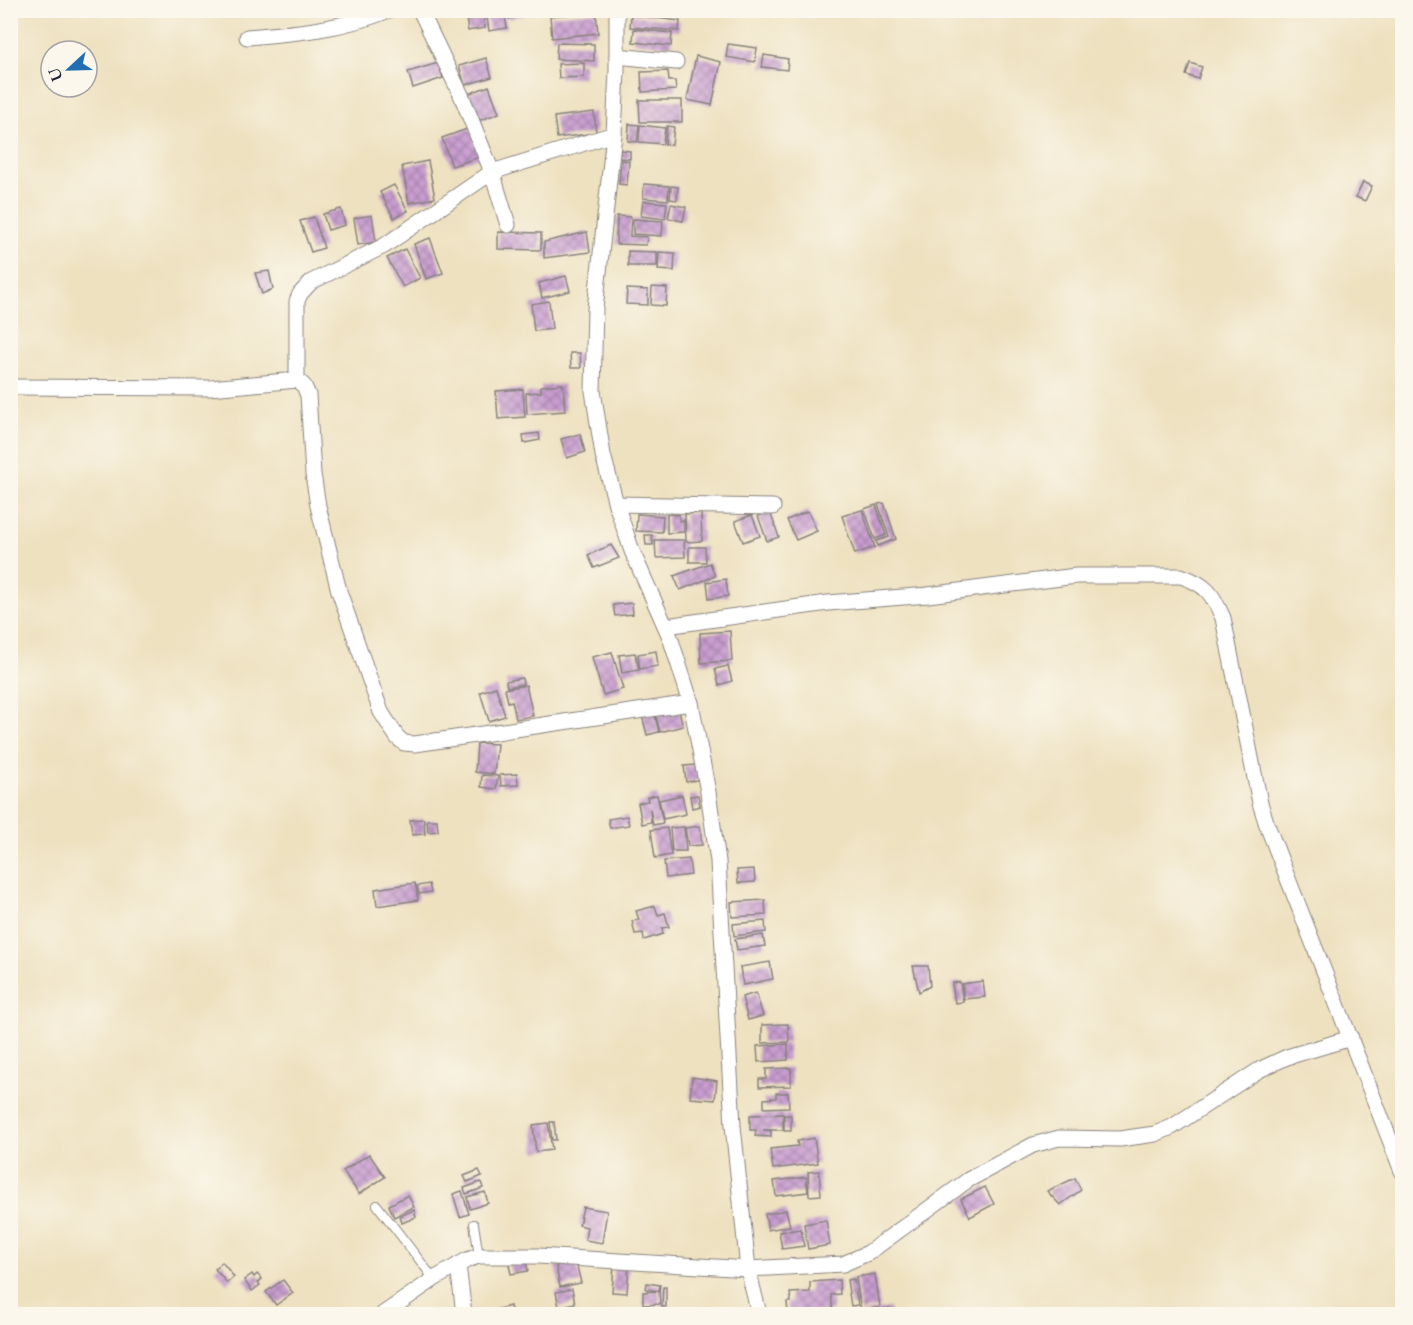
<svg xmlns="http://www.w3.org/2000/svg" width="1413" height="1325" viewBox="0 0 1413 1325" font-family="Cardo,serif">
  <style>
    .building { fill: url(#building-cross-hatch) }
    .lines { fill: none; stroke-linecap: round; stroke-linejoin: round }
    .lane-casing { stroke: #88827e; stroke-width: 10 }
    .street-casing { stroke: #88827e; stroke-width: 17 }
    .lane { stroke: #fff; stroke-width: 8 }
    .street { stroke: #fff; stroke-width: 15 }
  </style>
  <defs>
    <pattern id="building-cross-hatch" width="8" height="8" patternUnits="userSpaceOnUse" patternTransform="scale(1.5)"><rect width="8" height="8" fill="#c99ed0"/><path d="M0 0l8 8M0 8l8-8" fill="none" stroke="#a380aa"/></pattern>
  </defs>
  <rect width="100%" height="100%" fill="#fbf7ec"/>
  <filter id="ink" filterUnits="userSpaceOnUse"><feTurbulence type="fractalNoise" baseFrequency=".0167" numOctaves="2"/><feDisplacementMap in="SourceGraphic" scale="12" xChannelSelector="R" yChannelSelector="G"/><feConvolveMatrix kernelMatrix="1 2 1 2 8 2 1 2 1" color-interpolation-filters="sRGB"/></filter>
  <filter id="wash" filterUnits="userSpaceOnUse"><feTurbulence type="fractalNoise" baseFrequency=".008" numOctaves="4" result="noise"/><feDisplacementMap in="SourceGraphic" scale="24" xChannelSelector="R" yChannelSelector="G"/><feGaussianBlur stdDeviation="1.35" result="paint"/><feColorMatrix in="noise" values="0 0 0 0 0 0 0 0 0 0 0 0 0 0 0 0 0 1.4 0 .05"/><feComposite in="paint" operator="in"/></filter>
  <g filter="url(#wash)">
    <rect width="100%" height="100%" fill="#eee1c0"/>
    <g id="blocks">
      <g class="building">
        <polygon points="465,10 483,10 485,28 468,31"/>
        <polygon points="486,10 504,10 507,28 489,31"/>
        <polygon points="507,10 523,10 524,15 509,19"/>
        <polygon points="635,10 654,10 654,15 635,13"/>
        <polygon points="596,12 598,33 552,38 550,16"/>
        <polygon points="631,15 680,21 679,31 630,27"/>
        <polygon points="634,29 672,33 671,46 633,42"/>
        <polygon points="557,43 594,44 594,61 556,59"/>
        <polygon points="728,44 757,48 755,62 726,57"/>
        <polygon points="764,55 788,59 787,70 762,67"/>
        <polygon points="696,56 721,62 712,105 687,100"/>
        <polygon points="486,58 492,77 465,85 459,66"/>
        <polygon points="438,63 443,78 413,88 408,72"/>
        <polygon points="584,63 584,77 559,78 558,64"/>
        <polygon points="1190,63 1202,67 1198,79 1186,75"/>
        <polygon points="668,71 669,81 675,81 676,90 642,92 641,72"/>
        <polygon points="489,86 499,113 478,121 468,94"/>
        <polygon points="639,100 682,100 682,122 640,122"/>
        <polygon points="594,112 596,133 557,138 554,117"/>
        <polygon points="629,124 639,125 637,142 628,141"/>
        <polygon points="640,125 665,128 663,144 639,142"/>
        <polygon points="667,126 674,127 672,145 665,144"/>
        <polygon points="470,128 480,157 452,166 442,138"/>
        <polygon points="620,150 630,151 630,159 619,158"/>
        <polygon points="621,160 629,161 627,185 619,184"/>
        <polygon points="428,161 435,198 409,203 402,166"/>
        <polygon points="1363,182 1372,186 1365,201 1356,197"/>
        <polygon points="644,184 669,186 668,200 643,198"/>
        <polygon points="394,185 408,211 394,218 380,192"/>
        <polygon points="671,186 678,187 677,200 670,199"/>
        <polygon points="643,201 667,203 665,219 641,216"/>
        <polygon points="671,204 686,207 683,221 668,218"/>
        <polygon points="341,209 345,225 328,230 323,214"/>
        <polygon points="372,215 376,242 358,245 354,218"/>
        <polygon points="617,216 631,217 630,236 647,237 646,245 616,244"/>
        <polygon points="314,217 324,248 311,252 300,221"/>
        <polygon points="633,219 663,221 662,236 633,234"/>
        <polygon points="498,232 541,233 541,250 498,249"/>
        <polygon points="587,232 590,252 544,258 544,242"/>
        <polygon points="430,238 443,273 426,279 414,244"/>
        <polygon points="405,249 420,278 403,287 387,258"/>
        <polygon points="628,251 657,252 657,266 628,266"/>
        <polygon points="659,252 675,253 674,271 658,270"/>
        <polygon points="269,271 273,289 262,294 255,273"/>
        <polygon points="566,276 570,291 542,298 539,283"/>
        <polygon points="652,287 667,288 666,306 651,305"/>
        <polygon points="627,289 648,290 648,305 626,304"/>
        <polygon points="549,301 552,329 534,331 531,304"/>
        <polygon points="570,353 580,353 581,368 571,368"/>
        <polygon points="563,384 565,411 527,414 526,393 541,392 541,386"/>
        <polygon points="523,389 525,417 498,419 496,391"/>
        <polygon points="539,433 540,440 524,443 523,435"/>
        <polygon points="580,434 585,452 567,458 561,439"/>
        <polygon points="884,503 896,539 878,546 876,541 889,537 878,504"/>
        <polygon points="876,505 886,535 875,539 864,509"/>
        <polygon points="862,510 875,547 855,554 842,516"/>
        <polygon points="808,511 817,531 796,540 787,520"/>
        <polygon points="770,512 779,537 767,541 758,516"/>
        <polygon points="701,513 702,541 686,542 685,514"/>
        <polygon points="637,514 663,516 662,532 636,531"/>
        <polygon points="667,514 679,515 679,521 684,520 684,532 667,533"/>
        <polygon points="752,515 760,536 743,542 735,521"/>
        <polygon points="645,535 652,535 653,545 646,545"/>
        <polygon points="655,540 684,540 685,557 656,558"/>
        <polygon points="611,545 619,558 594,568 588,555"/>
        <polygon points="689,547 705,547 706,562 689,562"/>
        <polygon points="710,563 715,576 680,590 674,576"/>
        <polygon points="726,579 728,596 709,599 707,582"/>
        <polygon points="632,603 633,614 615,616 613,605"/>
        <polygon points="730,631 732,661 701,663 700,633"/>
        <polygon points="656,651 658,666 640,669 638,654"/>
        <polygon points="612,652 623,689 603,695 592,657"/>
        <polygon points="635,653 639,670 622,673 619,655"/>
        <polygon points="728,666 732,681 719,685 715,669"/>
        <polygon points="522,678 523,684 507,687 506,681"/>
        <polygon points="526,685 533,716 516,719 512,701 508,702 505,689"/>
        <polygon points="496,687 505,716 489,721 480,692"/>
        <polygon points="678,706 683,726 660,732 655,713"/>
        <polygon points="654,712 659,732 647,735 642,715"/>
        <polygon points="477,743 497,744 494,774 475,772"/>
        <polygon points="696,765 698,780 686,782 684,766"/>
        <polygon points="517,774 518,785 501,786 500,775"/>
        <polygon points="482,775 498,776 496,789 481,787"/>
        <polygon points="657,795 663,823 653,825 650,809 651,822 642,824 638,803 648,801 647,797"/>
        <polygon points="682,795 686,814 663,819 659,800"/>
        <polygon points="698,795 700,806 692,808 690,796"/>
        <polygon points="627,816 629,825 610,828 608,819"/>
        <polygon points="424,819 425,834 412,835 410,820"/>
        <polygon points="427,820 437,820 438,831 428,832"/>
        <polygon points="700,826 702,845 688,846 685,828"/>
        <polygon points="684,827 686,851 672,851 670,828"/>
        <polygon points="667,828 671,855 655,858 651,830"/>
        <polygon points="689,859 691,875 666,878 664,861"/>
        <polygon points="754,869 755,882 738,883 737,870"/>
        <polygon points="415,883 418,900 377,906 375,889"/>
        <polygon points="429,884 431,892 419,894 417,886"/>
        <polygon points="765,900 766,915 732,917 731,902"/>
        <polygon points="655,906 658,915 665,913 669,927 662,928 663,934 644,940 643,933 635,934 632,921 639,920 636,911"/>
        <polygon points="765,921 766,932 734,936 733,924"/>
        <polygon points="763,935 765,946 737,950 735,939"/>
        <polygon points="770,962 773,979 743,985 740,967"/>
        <polygon points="913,966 928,966 930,986 919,992"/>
        <polygon points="983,981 985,997 964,999 962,984"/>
        <polygon points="960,982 963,1002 955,1003 952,983"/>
        <polygon points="756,993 763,1016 748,1020 742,997"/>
        <polygon points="788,1024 789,1042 762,1043 762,1025"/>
        <polygon points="788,1044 788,1060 758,1062 757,1046"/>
        <polygon points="791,1068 791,1086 759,1087 759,1079 766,1079 766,1069"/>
        <polygon points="692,1077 717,1081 715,1100 690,1098"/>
        <polygon points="776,1093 788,1093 789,1107 764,1108 764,1099 776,1098"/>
        <polygon points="783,1114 783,1130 763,1130 771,1131 771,1137 755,1136 756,1130 750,1130 750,1115"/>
        <rect x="784" y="1115" width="7" height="16"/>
        <polygon points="550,1122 554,1122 556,1140 552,1140"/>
        <polygon points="548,1123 552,1150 536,1152 533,1125"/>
        <polygon points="814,1138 818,1163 773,1169 770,1149 798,1146 797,1141"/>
        <polygon points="369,1154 385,1177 359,1194 343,1171"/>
        <polygon points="479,1170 482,1176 467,1182 464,1176"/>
        <polygon points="819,1171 821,1195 809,1196 808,1172"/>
        <polygon points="806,1177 808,1192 776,1196 774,1181"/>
        <polygon points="1075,1178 1081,1190 1060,1205 1047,1191"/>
        <polygon points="481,1182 483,1188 466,1194 464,1188"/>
        <polygon points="985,1187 994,1204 970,1217 961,1199"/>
        <polygon points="462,1191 469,1214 460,1217 453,1194"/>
        <polygon points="485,1192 488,1203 470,1209 467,1197"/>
        <polygon points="408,1195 414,1207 394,1217 389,1205"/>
        <polygon points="583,1207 607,1211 602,1243 585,1240 587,1227 579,1225"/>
        <polygon points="414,1210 416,1217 402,1223 400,1216"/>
        <polygon points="786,1210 790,1226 768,1230 765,1214"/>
        <polygon points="826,1220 830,1245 808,1249 804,1224"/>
        <polygon points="801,1229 804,1246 782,1249 779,1232"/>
        <polygon points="525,1256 528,1271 511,1274 508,1260"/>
        <polygon points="222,1262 234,1277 227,1283 215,1269"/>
        <polygon points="576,1262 581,1283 560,1287 556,1266"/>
        <polygon points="614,1264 629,1265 627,1293 612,1292"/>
        <polygon points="252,1274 254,1277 257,1274 262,1279 258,1283 260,1285 252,1291 244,1280"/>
        <polygon points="875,1274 880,1307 861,1311 856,1277"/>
        <polygon points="854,1279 858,1305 851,1306 847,1280"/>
        <polygon points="283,1280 293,1293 276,1305 266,1292"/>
        <polygon points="839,1280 840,1294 831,1295 833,1311 788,1314 787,1302 791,1302 790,1293 810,1292 810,1282"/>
        <polygon points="647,1283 660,1285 659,1291 646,1289"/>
        <polygon points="663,1287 666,1287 666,1307 662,1307"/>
        <polygon points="572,1289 575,1303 559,1307 556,1292"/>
        <polygon points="659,1291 660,1304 643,1305 643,1292"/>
        <polygon points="510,1306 512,1314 479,1314"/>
        <polygon points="890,1308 891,1314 861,1314 860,1313"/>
      </g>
    </g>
  </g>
  <g filter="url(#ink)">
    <use href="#blocks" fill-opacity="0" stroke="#88827e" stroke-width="1.5"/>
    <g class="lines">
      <defs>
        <g id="lane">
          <polyline points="377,1205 434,1279"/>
          <polyline points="474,1224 479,1256"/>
        </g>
        <g id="street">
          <polyline points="420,10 462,97 492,172 508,225"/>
          <polyline points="617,10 617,71 614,134 595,309 593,391 603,455 616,504 632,551 670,637 691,703 708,792 718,861 733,1126 748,1269 759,1314"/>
          <path d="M247,37C296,33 343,29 389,10"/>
          <polyline points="617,56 676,62"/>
          <polyline points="614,134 492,172 384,246 311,282 300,294 297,301 297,380 304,386 308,395 313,474 318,506 339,591 381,712 397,737 404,743 415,744 691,703"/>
          <polyline points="10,387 210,388 297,380"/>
          <polyline points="616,504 773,507"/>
          <path d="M666,626L828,603L928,595L1076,576H1181C1207,585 1212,593 1223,618L1260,803L1267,825L1402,1171"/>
          <polyline points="458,1265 464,1314"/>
          <polyline points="383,1314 434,1279 467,1260 479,1256 538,1256 748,1269 843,1264 868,1253 968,1180 1033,1145 1059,1138 1120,1139 1155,1134 1172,1127 1259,1070 1287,1057 1351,1038"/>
        </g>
      </defs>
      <use href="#lane" class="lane-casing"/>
      <use href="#street" class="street-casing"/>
      <use href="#lane" class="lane"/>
      <use href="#street" class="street"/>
    </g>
  </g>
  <rect width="1413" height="1325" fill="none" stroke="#fbf7ec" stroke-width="36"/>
  <g transform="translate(69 69) rotate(248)"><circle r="28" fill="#fbf7ec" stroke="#a4a2a5" stroke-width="1.5"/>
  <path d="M0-4.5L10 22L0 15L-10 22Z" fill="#1f6fb2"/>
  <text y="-9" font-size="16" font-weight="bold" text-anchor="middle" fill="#22223b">U</text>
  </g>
</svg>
